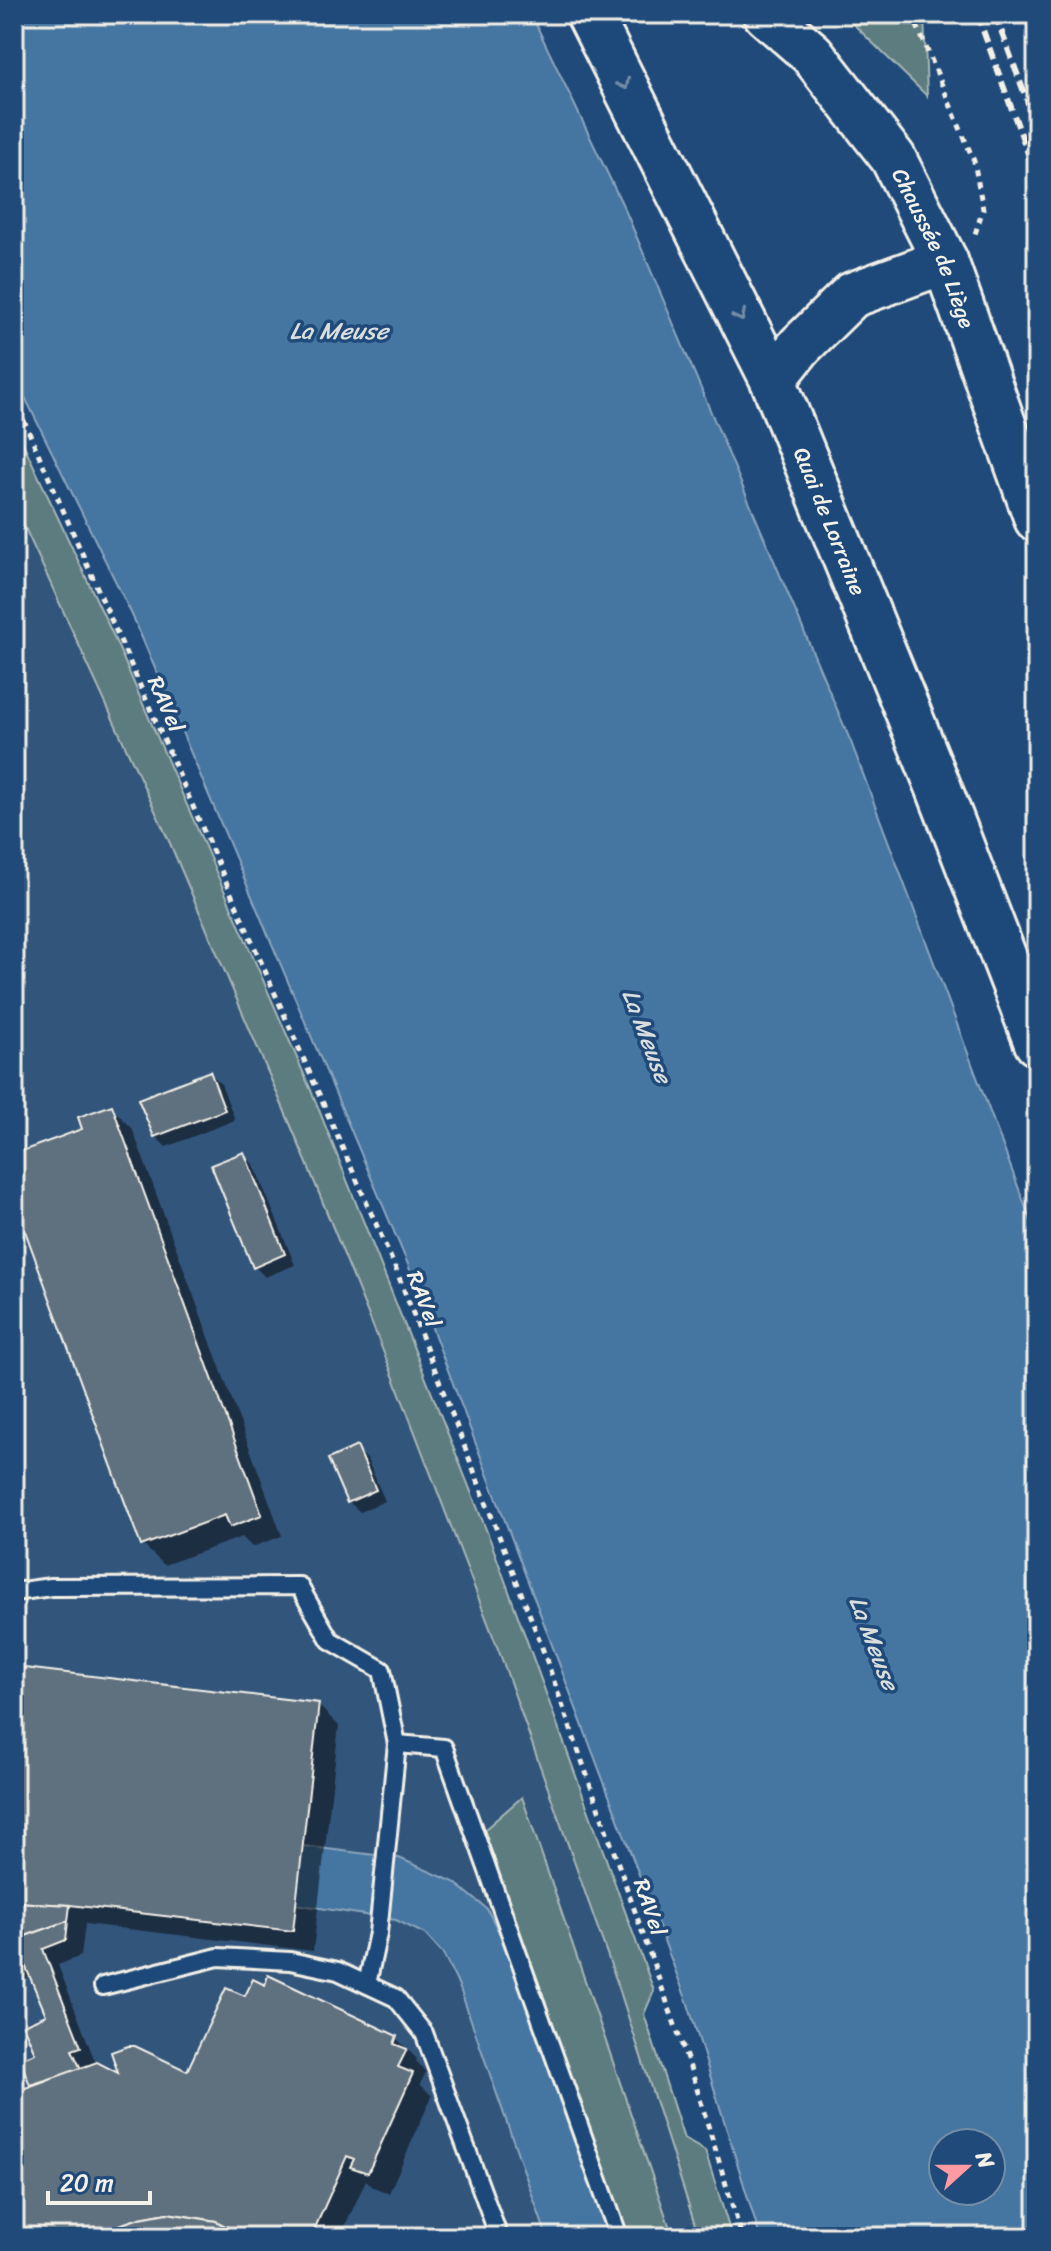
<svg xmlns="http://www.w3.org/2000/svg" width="1051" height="2251" viewBox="0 0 1051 2251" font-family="Sriracha,sans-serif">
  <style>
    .built { fill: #32557c }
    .green { fill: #5b7c80; stroke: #a8b6b4; stroke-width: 2 }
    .water { fill: #4574a1; stroke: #8ba6bd; stroke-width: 2; fill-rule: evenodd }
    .shadow { fill: #0007 }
    .building { fill: #5f6f7f; stroke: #f4f1e8; stroke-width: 2 }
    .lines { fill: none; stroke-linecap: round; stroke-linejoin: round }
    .service-casing { stroke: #f4f1e8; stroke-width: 22 }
    .secondary-casing { stroke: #f4f1e8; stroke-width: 50 }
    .path { stroke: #f4f1e8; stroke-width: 5; stroke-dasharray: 6 6; stroke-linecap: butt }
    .service { stroke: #1f4a7a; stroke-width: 16 }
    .secondary { stroke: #1f4a7a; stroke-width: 44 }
    .rail { stroke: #f4f1e8; stroke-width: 6; stroke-dasharray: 12 6; stroke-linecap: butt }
    .oneway { stroke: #748da6 }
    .labels { text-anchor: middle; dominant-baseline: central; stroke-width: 7; stroke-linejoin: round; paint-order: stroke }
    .street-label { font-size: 22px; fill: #f4f1e8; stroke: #1f4a7a }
    .water-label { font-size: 24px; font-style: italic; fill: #dadedd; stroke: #1f4a7a }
  </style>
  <rect width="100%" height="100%" fill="#1f4a7a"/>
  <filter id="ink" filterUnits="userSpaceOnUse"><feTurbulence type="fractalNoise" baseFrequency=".0125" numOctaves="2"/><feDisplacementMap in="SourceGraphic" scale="16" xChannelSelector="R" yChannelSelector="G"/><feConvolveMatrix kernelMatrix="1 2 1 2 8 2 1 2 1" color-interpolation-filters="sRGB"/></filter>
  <g filter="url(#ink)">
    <polygon class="built" points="14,504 169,841 306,1161 394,1378 503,1662 617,1982 699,2237 14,2237"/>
    <g class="green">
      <polygon points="843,14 924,14 927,96"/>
      <polygon points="14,424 113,635 313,1095 491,1542 654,1991 644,2014 684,2139 705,2151 732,2237 699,2237 617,1982 503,1662 394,1378 306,1161 169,841 14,504"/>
      <polygon points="522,1797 673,2237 629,2237 484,1830"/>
    </g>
    <g class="water">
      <path d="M14,14H531L626,212L851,742L1037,1237V2237H760L688,2004L407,1262L134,619L14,375ZM943,2143H991V2191H943Z"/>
      <polygon points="14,1786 303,1846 399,1858 454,1882 487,1909 500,1934 611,2237 547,2237 459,1986 443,1954 425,1934 396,1920 14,1860"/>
    </g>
    <g class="shadow">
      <polygon points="210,1073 221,1084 235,1120 166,1147 155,1136"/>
      <polygon points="111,1107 132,1128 282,1536 252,1547 242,1537 164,1565 143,1545 14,1196 14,1156 84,1130"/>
      <polygon points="243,1154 254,1165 295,1265 265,1277 254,1266"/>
      <polygon points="356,1449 367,1459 385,1501 360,1512 349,1502"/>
      <polygon points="14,1701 318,1705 339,1726 313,1951 85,1924 81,1956 58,1965 96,2064 121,2077 188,2074 246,1998 396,2038 417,2059 416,2061 426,2072 420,2084 432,2096 389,2193 373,2187 366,2180 340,2237 14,2237 14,2081 18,2093 34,2087 32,2084 48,2016 32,1976 14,1982"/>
    </g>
    <g class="building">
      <polygon points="210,1071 225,1110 154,1137 138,1099"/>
      <polygon points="112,1105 262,1515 230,1527 225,1515 141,1546 14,1201 14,1154 82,1129 78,1117"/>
      <polygon points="244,1152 285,1254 253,1268 211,1165"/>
      <polygon points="357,1446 376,1490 347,1503 328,1459"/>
      <polygon points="16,1667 319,1703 293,1931 70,1905 14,1902 14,1685"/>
      <polygon points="14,1902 70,1905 68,1921 14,1940"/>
      <polygon points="68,1921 66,1940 43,1949 81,2047 72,2050 81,2069 30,2085 20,2059 35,2053 23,2025 46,2015 22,1958 14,1961 14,1940"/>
      <polygon points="268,1975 397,2036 394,2044 407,2049 398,2067 413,2073 368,2173 350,2167 354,2159 347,2156 311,2237 245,2237 216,2221 167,2213 140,2218 119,2225 101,2237 14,2237 14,2092 97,2062 118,2073 111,2052 128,2046 135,2046 187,2071 226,1988 245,1996 253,1979 265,1985"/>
      <polygon points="167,2213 216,2221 245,2237 101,2237 119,2225 140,2218"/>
    </g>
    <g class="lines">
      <defs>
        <g id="service">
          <polyline points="14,1592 51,1587 299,1586 330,1640 382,1670 397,1744 378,1933 367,1984"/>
          <polyline points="397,1744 444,1748 619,2237"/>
          <polyline points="103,1986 218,1957 290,1961 338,1971 396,1998 424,2033 499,2237"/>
        </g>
        <g id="secondary">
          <path id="s1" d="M589,14L773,380L938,786L1037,1043"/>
          <path id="s2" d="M766,14L812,54L893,158L945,261L1037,519"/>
          <polyline points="773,380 800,346 852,295 945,261"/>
        </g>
      </defs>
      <use href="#service" class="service-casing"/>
      <use href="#secondary" class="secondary-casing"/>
      <g class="path">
        <polyline points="912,14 974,161 983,209 975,234"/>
        <polyline points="14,398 397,1272 539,1639 693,2076 742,2237"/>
      </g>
      <use href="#service" class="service"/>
      <use href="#secondary" class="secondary"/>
      <g class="rail">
        <polyline points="977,14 1037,178"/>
        <polyline points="995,14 1037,127"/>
      </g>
    </g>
    <defs><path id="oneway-chevron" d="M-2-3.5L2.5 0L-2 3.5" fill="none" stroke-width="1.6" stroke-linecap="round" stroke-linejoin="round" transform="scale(2)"/></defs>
    <g class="oneway">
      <use href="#oneway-chevron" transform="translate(624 84) rotate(63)"/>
      <use href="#oneway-chevron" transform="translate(740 316) rotate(63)"/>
    </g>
  </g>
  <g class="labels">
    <g class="street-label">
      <text stroke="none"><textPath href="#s2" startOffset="292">Chaussée de Liège</textPath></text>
      <text stroke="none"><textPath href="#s1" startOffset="562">Quai de Lorraine</textPath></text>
      <text transform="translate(166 704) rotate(66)">RAVel</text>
      <text transform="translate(424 1299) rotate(69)">RAVel</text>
      <text transform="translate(650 1907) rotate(71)">RAVel</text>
    </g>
    <g class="water-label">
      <text x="339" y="331">La Meuse</text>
      <text transform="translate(647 1036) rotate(69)">La Meuse</text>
      <text transform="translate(874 1643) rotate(69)">La Meuse</text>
    </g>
  </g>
  <rect width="1051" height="2251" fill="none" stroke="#1f4a7a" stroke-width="48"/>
  <rect x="24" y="24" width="1003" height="2203" fill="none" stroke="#f4f1e8" stroke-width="3" filter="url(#ink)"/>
  <g transform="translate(967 2167) rotate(69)"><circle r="38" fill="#1f4a7a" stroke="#748da6" stroke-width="2"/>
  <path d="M0-6L14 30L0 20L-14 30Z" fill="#ff9aa2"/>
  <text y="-12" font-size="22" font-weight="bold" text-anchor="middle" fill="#f4f1e8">N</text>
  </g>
  <path d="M48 2191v12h102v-12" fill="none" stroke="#f4f1e8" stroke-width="4"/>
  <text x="60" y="2191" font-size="24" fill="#f4f1e8" stroke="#1f4a7a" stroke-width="6" paint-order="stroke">20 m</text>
</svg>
